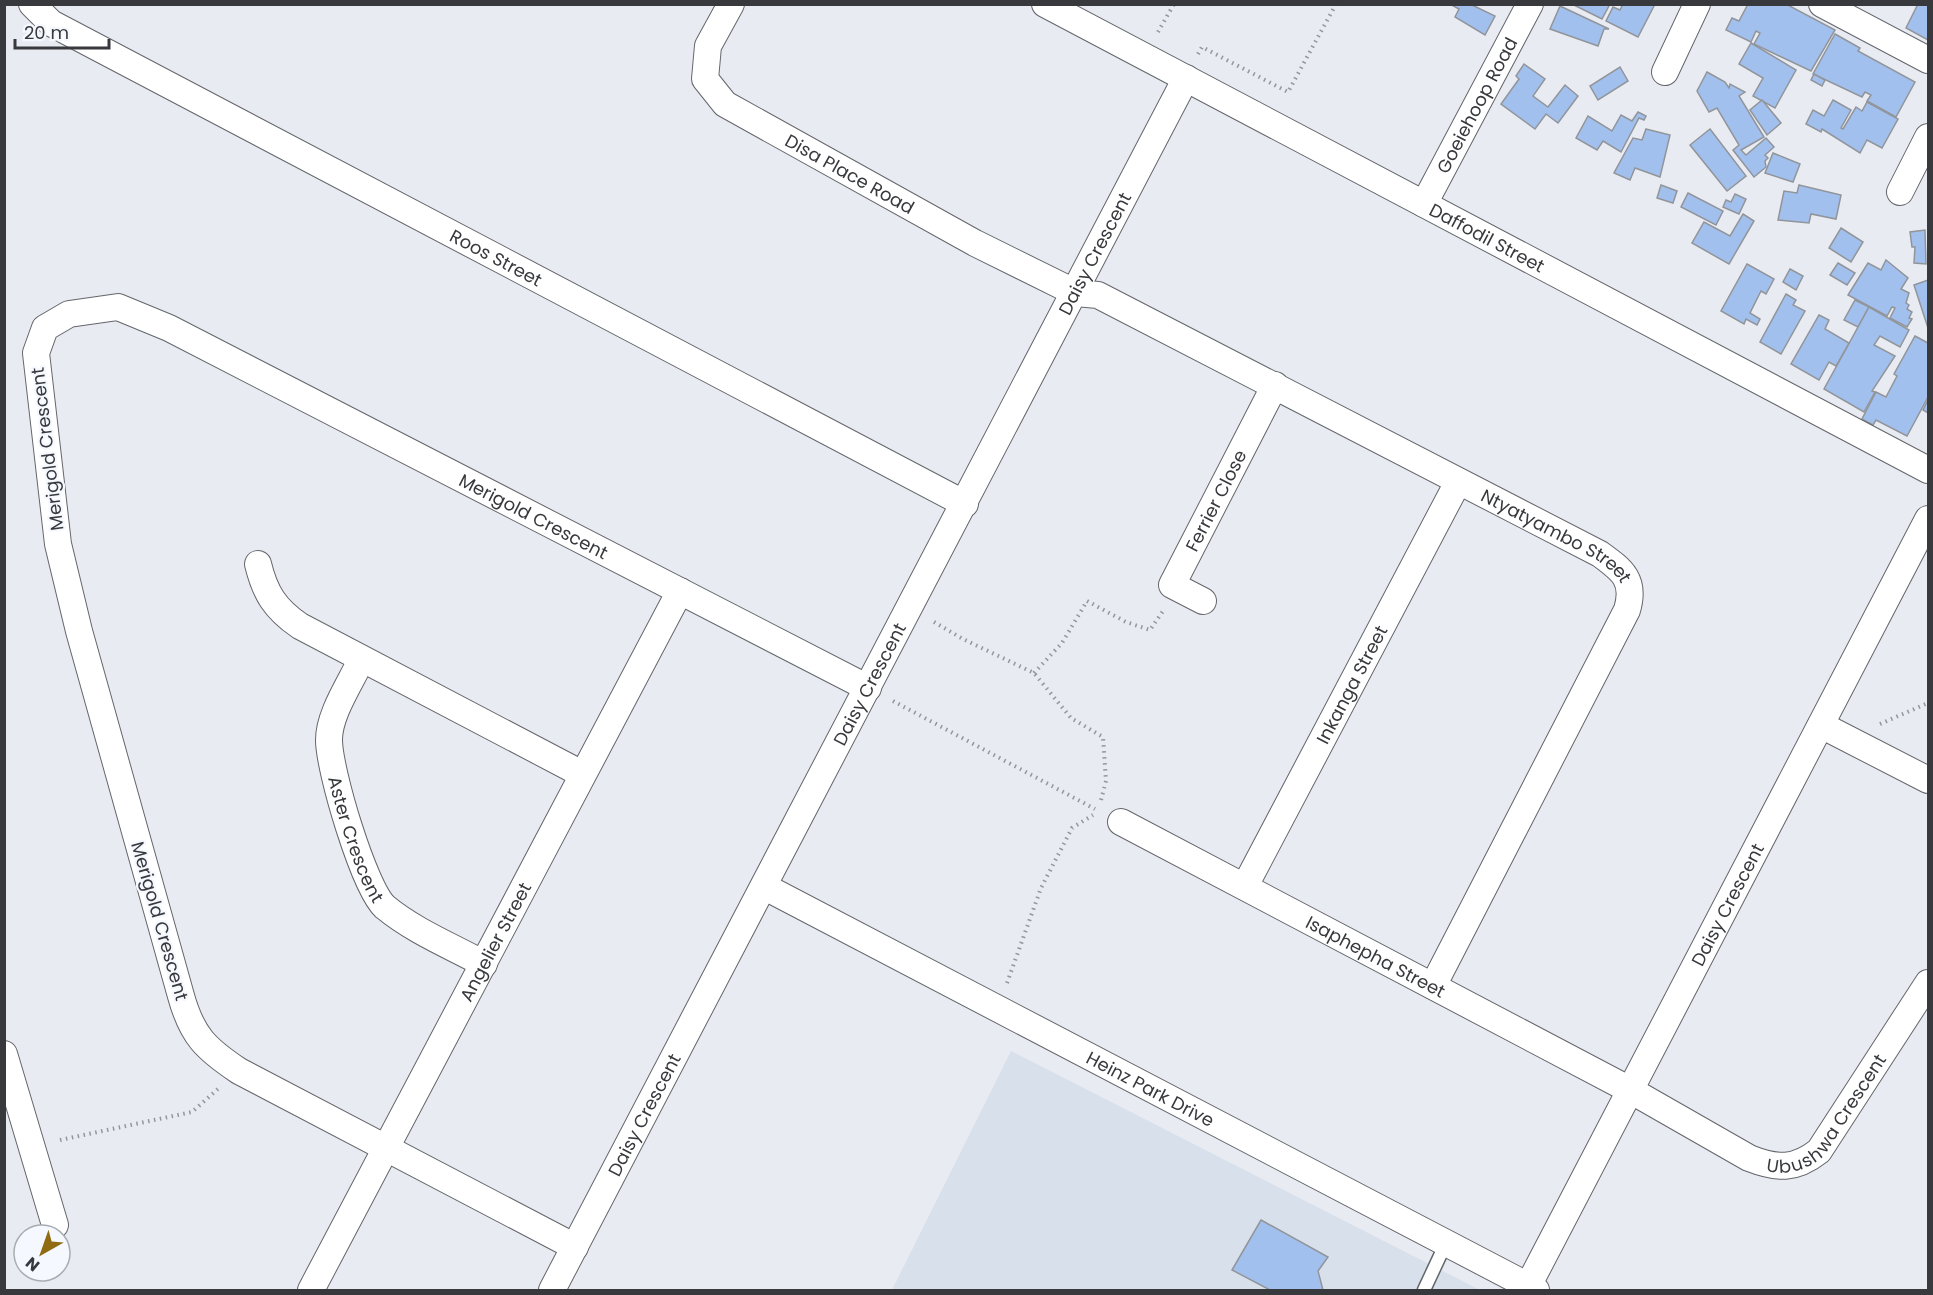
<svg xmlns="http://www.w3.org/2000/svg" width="1933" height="1295" viewBox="0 0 1933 1295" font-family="Poppins,sans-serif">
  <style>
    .built { fill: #d8e0ec }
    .building { fill: #a2c0ee; stroke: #91959a; stroke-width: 1.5 }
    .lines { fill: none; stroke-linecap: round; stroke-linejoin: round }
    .service-casing { stroke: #63666b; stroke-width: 15 }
    .minor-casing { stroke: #63666b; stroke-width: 28 }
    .path { stroke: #94969b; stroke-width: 4; stroke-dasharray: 1.5 4.5; stroke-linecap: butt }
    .service { stroke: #fff; stroke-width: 12 }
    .minor { stroke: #fff; stroke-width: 26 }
    .labels { text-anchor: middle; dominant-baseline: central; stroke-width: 4.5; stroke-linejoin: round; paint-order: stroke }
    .street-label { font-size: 18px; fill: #38393c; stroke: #f5f9ff }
  </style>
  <rect width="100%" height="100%" fill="#e8ebf1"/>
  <polygon class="built" points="1011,1051 1480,1290 892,1290"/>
  <g class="building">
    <polygon points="1450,4 1470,4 1495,16 1485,35 1455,17 1459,9"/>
    <polygon points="1572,4 1610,4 1602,19"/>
    <polygon points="1623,4 1655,4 1638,37 1606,21 1613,7 1620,10"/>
    <polygon points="1748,4 1786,4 1835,30 1811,71 1754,44 1760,33 1756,31 1751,42 1726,30 1732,18 1739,21"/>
    <polygon points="1918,4 1928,4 1928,40 1906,28"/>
    <polygon points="1560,6 1609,29 1604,29 1598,46 1550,29"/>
    <polygon points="1835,34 1860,48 1858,51 1915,82 1896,117 1867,101 1871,95 1865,92 1862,97 1813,74"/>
    <polygon points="1751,43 1796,70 1775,108 1753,96 1763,78 1739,64"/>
    <polygon points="1524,64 1545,79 1533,96 1548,107 1565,85 1578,96 1558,123 1546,114 1535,129 1501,104 1519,79 1516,76"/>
    <polygon points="1620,67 1628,81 1598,100 1590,86"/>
    <polygon points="1707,72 1725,82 1729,88 1730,84 1745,92 1739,96 1764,137 1741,150 1746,155 1766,138 1774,147 1765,155 1768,158 1765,161 1766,167 1754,177 1733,150 1739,145 1717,108 1709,112 1697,91"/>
    <polygon points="1814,74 1825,80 1822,86 1811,80"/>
    <polygon points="1762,100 1781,123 1767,135 1750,110"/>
    <polygon points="1833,100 1851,110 1841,128 1843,129 1856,107 1862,111 1867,102 1898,119 1882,148 1867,140 1860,153 1822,129 1821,132 1806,124 1813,110 1824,116"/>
    <polygon points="1638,112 1646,116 1644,120 1639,118 1621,152 1603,141 1597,150 1576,138 1588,116 1612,131 1621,115 1632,121"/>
    <polygon points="1646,129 1670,135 1660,177 1635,168 1630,180 1614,173 1633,138 1642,140"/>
    <polygon points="1710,129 1746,176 1727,191 1690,145"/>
    <polygon points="1773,153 1800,164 1793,182 1765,173"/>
    <polygon points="1661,185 1677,191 1673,203 1657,198"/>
    <polygon points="1799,185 1841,195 1836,219 1811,214 1809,223 1778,220 1784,191 1797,193"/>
    <polygon points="1688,193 1723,211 1716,225 1681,207"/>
    <polygon points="1735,194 1746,199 1739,214 1723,207 1726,200 1731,202"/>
    <polygon points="1743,214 1754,221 1729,264 1692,243 1704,222 1730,236"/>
    <polygon points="1841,228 1863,242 1851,262 1829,248"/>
    <polygon points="1925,230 1926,264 1914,263 1915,247 1912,247 1910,232"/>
    <polygon points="1886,260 1908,278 1901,289 1909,293 1906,303 1909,305 1907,309 1912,312 1909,318 1912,319 1907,327 1890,318 1895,308 1892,307 1887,316 1848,295 1868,263 1881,270"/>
    <polygon points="1838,263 1855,273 1847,285 1830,275"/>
    <polygon points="1747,264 1774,279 1766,294 1761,291 1750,313 1760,319 1757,325 1746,319 1744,324 1721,311"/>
    <polygon points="1790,269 1803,276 1796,290 1783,282"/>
    <polygon points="1928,280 1928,328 1914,285"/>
    <polygon points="1786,294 1796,300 1793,305 1805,311 1781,354 1760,342"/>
    <polygon points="1855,300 1869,307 1858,327 1844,320"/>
    <polygon points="1869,307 1909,330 1900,347 1880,336 1874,345 1895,356 1872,391 1875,392 1864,412 1824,389"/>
    <polygon points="1819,315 1829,320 1825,329 1849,343 1836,366 1829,362 1819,380 1791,364"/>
    <polygon points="1915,336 1928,343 1928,397 1907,436 1876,420 1873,425 1862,419 1876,392 1886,397 1897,376 1894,374"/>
    <polygon points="1928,400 1928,413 1923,410"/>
    <polygon points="1261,1220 1328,1257 1318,1271 1323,1290 1270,1290 1232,1270"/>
  </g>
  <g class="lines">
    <defs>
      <polyline id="service" points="1424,1290 1446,1243"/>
      <g id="minor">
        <path id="s1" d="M32,4L51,23L965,504"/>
        <path id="s2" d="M731,4L708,46L705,79L725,104L975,243L1076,293L1098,295L1600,554C1622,570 1636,580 1627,610L1433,986"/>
        <path id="s3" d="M1045,4L1928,470"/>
        <polyline points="1822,4 1928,60"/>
        <polyline points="1665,72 1697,4"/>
        <polyline points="1900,192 1928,137"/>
        <path id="s4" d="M1424,204L1530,4"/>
        <path d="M258,564C265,593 275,609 300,626L582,774"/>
        <path id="s5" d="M1203,601L1172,585L1275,385"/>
        <path id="s6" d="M361,660C350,684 329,714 329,740C329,770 364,888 385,907C414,931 451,946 484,964"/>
        <polyline points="1821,725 1928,780"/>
        <path id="s7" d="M1121,822L1630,1090L1749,1158C1777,1169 1795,1170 1819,1151L1928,983"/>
        <path id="s8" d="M1245,886L1458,482"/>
        <path id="s9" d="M765,887L1536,1290"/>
        <polyline points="4,1054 55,1225"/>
        <path id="s10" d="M575,1247L239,1071C206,1049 192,1036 181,996L79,631L58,544L36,353L45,328L69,314L118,307L169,328L868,688"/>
        <path id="s11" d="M311,1290L680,591"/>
        <path id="s12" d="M552,1290L1186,78"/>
        <path id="s13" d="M1526,1290L1928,519"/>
      </g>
    </defs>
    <use href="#service" class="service-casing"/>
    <use href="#minor" class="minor-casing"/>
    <g class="path">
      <polyline points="1158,32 1174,4"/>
      <polyline points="1198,54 1202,47 1288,92 1336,4"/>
      <polyline points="934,622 963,639 1034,673 1071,718 1103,737 1106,781 1101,800"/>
      <polyline points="1034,673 1062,643 1087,601 1126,622 1150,630 1163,611"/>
      <polyline points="893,701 1095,809"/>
      <polyline points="1880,724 1928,703"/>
      <polyline points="1007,983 1041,888 1072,828 1093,815"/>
      <polyline points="60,1140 192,1112 218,1089"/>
    </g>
    <use href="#service" class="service"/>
    <use href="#minor" class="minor"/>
  </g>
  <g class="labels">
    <g class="street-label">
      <text stroke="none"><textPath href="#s4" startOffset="112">Goeiehoop Road</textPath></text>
      <text stroke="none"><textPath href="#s2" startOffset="256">Disa Place Road</textPath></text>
      <text stroke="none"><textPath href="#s3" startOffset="500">Daffodil Street</textPath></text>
      <text stroke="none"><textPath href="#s12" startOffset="1170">Daisy Crescent</textPath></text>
      <text stroke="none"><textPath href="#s1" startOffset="530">Roos Street</textPath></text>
      <text transform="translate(47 449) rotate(-97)">Merigold Crescent</text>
      <text stroke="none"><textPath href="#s5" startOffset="130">Ferrier Close</textPath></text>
      <text stroke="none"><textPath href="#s10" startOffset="1707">Merigold Crescent</textPath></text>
      <text stroke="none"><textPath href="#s2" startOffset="1052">Ntyatyambo Street</textPath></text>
      <text stroke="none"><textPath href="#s8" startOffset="228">Inkanga Street</textPath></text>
      <text stroke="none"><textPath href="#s12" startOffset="684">Daisy Crescent</textPath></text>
      <text stroke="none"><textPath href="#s6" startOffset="190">Aster Crescent</textPath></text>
      <text stroke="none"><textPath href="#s13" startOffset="435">Daisy Crescent</textPath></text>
      <text transform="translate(160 921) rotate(74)">Merigold Crescent</text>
      <text stroke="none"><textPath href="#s11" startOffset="394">Angelier Street</textPath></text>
      <text stroke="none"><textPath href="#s7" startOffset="288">Isaphepha Street</textPath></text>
      <text stroke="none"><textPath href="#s9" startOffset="435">Heinz Park Drive</textPath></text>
      <text stroke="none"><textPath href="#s7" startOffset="816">Ubushwa Crescent</textPath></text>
      <text stroke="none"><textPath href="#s12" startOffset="198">Daisy Crescent</textPath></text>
    </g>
  </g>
  <rect width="1933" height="1295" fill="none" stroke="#38393c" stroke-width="12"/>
  <g transform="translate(42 1253) rotate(220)"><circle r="28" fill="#f5f9ff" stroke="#a9acb1" stroke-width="1.5"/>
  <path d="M0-4.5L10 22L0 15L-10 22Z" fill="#906b11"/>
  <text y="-9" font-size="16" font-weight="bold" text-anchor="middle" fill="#38393c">N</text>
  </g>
  <path d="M15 39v9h94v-9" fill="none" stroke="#38393c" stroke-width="3"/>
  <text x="24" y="39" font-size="18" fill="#38393c" stroke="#f5f9ff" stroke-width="4.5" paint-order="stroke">20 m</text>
</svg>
